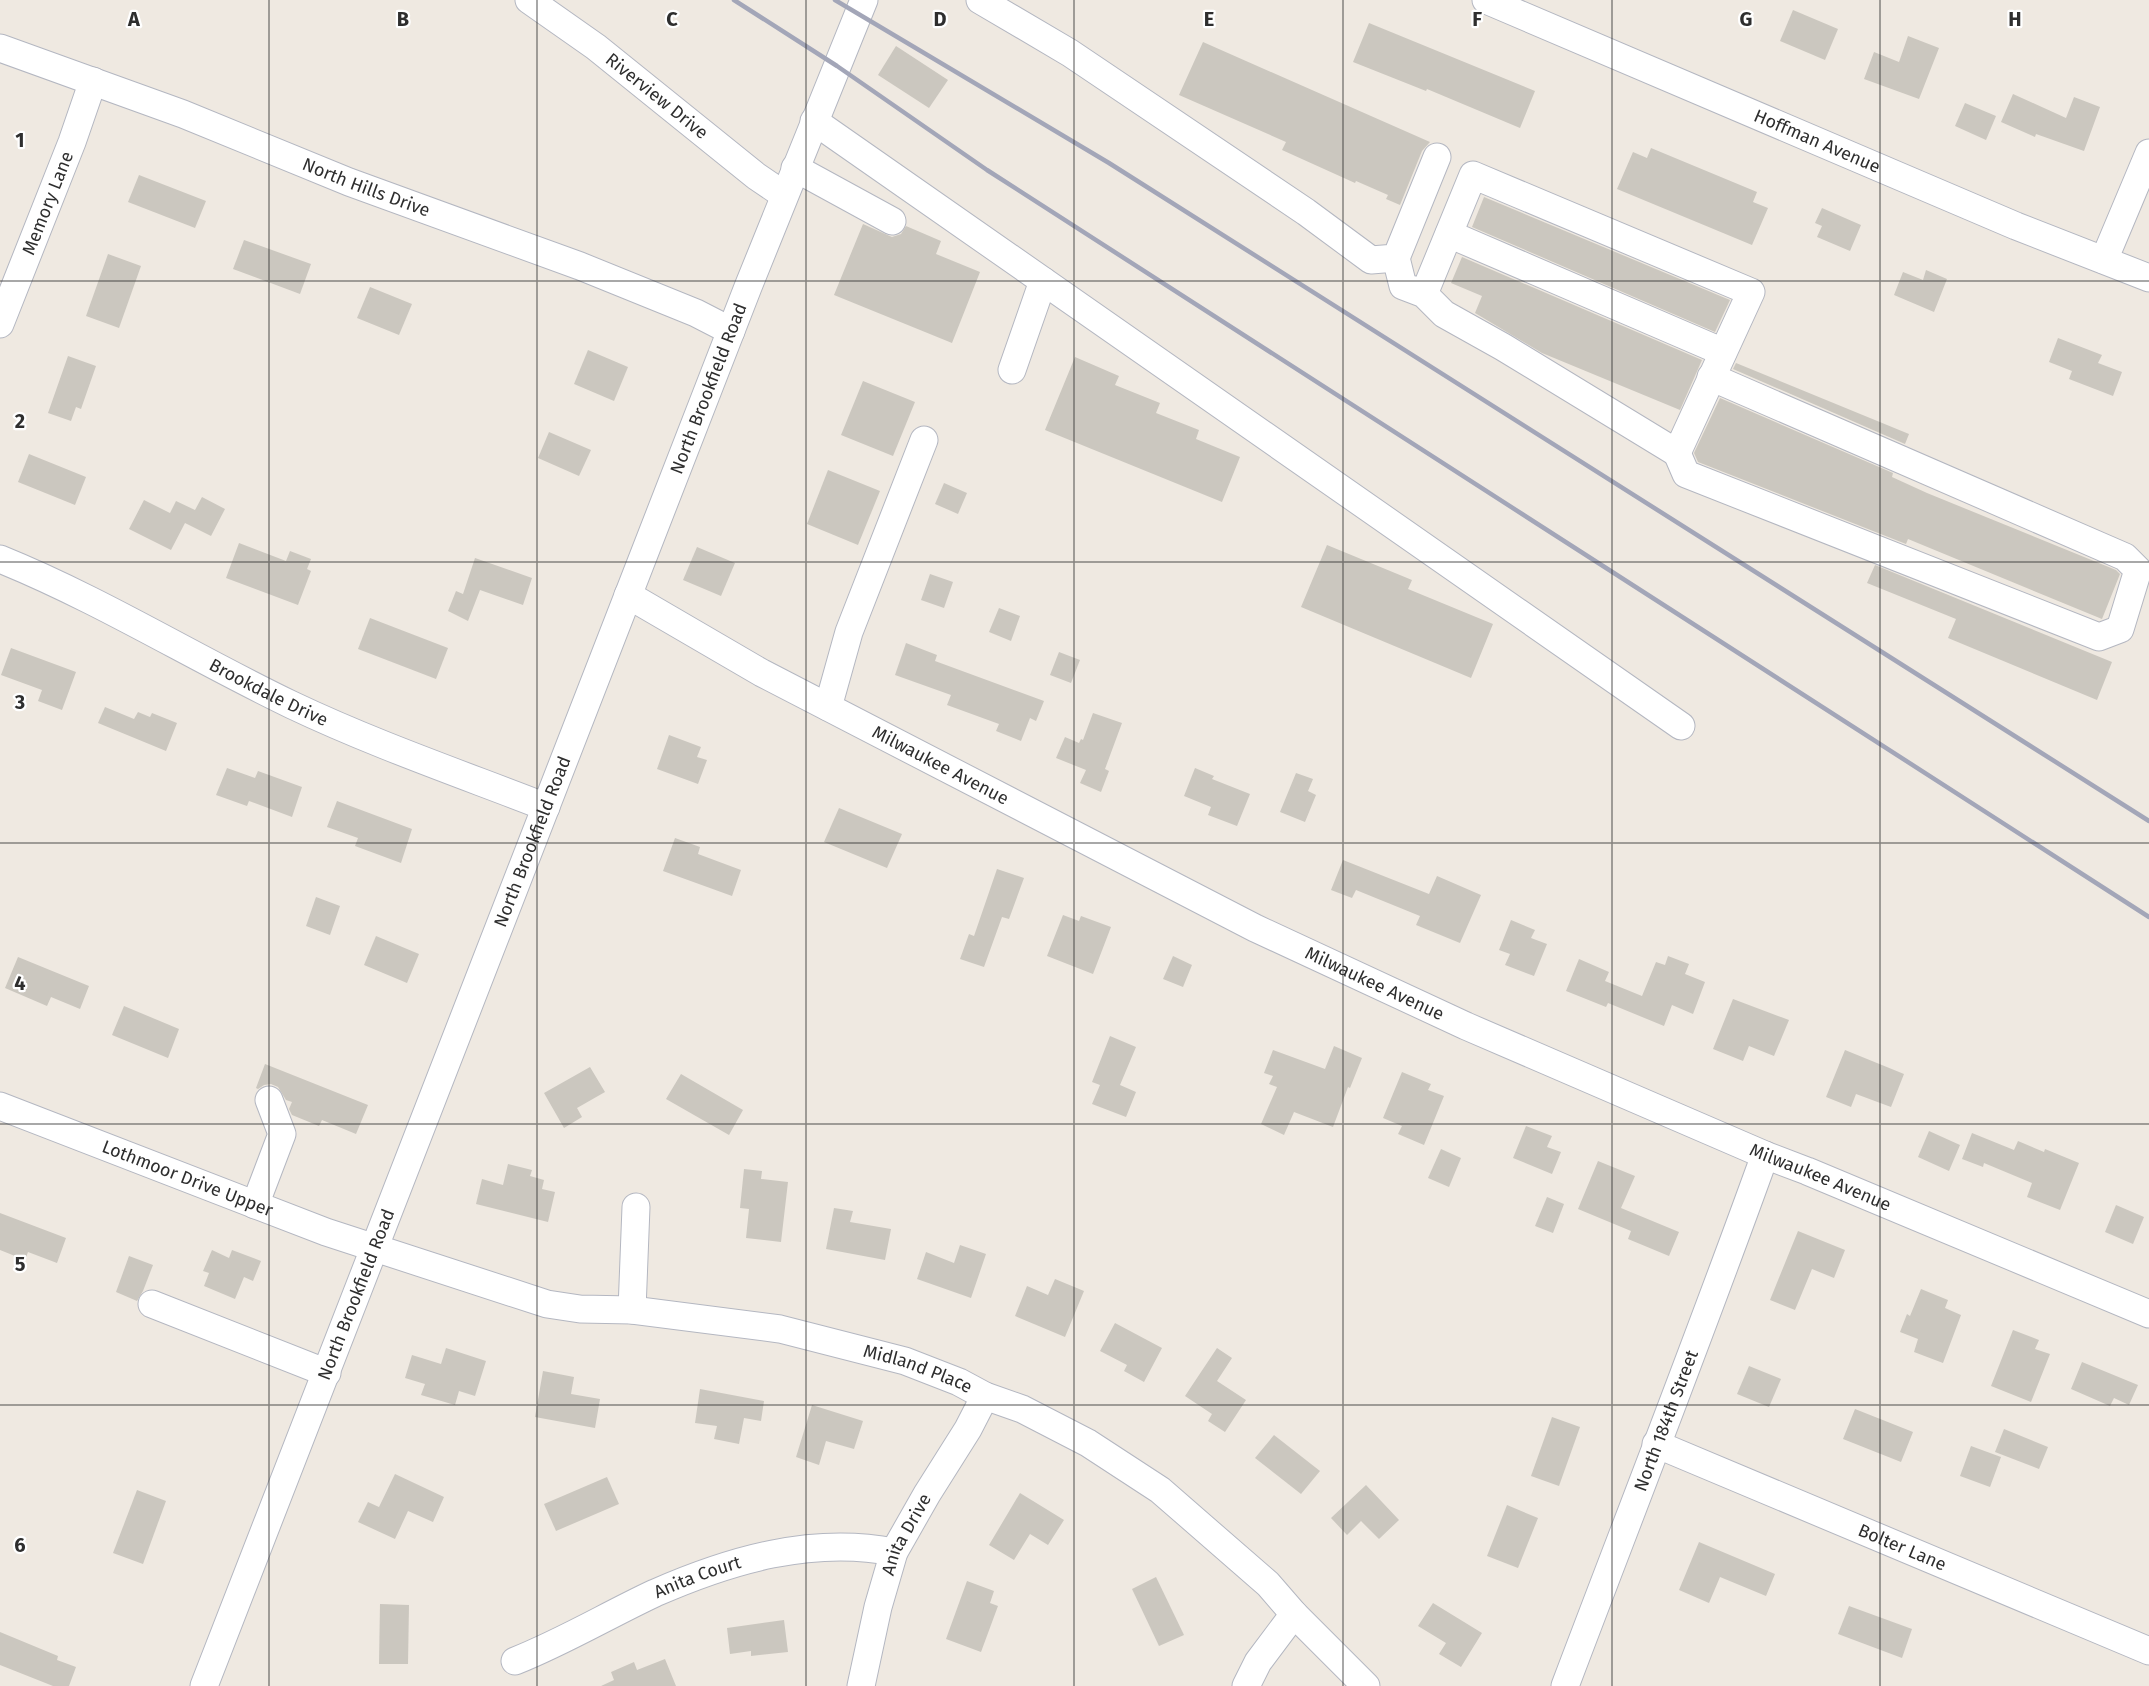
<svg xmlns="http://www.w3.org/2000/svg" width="2149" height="1686" viewBox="0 0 2149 1686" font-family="'Fira Sans',sans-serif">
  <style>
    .building { fill: #cbc7bf }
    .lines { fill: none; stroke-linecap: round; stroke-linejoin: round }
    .minor-casing { stroke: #b4b7c1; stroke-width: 29 }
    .minor { stroke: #fff; stroke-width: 27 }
    .rail { stroke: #a3a6b8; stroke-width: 4.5 }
    .grid { fill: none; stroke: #2e2e2e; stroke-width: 1.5; stroke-opacity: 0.55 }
    .labels { text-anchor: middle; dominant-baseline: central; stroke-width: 4.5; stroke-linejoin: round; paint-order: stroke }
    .street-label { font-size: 18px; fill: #2e2e2e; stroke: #fff }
    .grid-label { font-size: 20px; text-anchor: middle; font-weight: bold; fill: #2e2e2e; stroke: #fff; stroke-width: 4.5; stroke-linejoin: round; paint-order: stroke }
  </style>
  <rect width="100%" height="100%" fill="#efe9e1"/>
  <g class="building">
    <polygon points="1793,10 1838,29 1825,60 1780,41"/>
    <polygon points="1369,23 1535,91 1520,128 1427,89 1426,91 1353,62"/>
    <polygon points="1908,36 1939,48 1919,99 1864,79 1874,52 1899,62"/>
    <polygon points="1203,42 1430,142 1422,151 1400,205 1386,199 1388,195 1356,181 1355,183 1282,150 1286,142 1179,95"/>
    <polygon points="896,46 948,80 929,108 878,75"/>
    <polygon points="2013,94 2066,118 2074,97 2100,107 2084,151 2036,134 2035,137 2001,122"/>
    <polygon points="1965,103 1996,116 1986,140 1955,126"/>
    <polygon points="1651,148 1757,192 1753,202 1768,208 1752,245 1617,189 1633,152 1647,158"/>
    <polygon points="139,175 206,201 195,228 128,202"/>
    <polygon points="1484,197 1730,300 1715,332 1472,227"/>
    <polygon points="1822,208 1861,225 1850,251 1817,237 1822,226 1815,223"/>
    <polygon points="863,224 892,237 901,234 906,226 941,241 936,254 980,272 952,343 834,295"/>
    <polygon points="244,240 311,264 300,294 233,269"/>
    <polygon points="108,254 141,266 119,328 86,316"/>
    <polygon points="1462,257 1702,360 1680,410 1542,353 1475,313 1482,296 1451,283"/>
    <polygon points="1926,270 1947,279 1934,312 1894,295 1903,272 1923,280"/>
    <polygon points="370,287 412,304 399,335 357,318"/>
    <polygon points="2058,338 2102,355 2098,363 2122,372 2113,396 2069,379 2072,371 2049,362"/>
    <polygon points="588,350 628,367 614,401 574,384"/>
    <polygon points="68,356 96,366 81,409 76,407 71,421 48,413"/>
    <polygon points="1075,357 1119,376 1115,385 1160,403 1156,413 1199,430 1196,439 1240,457 1222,502 1045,430"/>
    <polygon points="1736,363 1909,434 1905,444 1733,369"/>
    <polygon points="863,381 915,402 893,456 841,435"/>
    <polygon points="1720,398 1893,473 1892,477 1927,493 2116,570 2120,574 2102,619 1908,539 1906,544 1698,462 1694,453"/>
    <polygon points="549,432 591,450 579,476 538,458"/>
    <polygon points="29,454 86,477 75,505 18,482"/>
    <polygon points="828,470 880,491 858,545 807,524"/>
    <polygon points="944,483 967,493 958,514 935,504"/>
    <polygon points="202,497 225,509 211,536 185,523 171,550 129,529 144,500 170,513 176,501 195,510"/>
    <polygon points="239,543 286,561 290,551 311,559 307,569 311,571 298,605 226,578"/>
    <polygon points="1327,545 1412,580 1408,589 1493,624 1471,678 1301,607"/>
    <polygon points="697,547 735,563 721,596 683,580"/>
    <polygon points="475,558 532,578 523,605 480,590 468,621 448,611 456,591 463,594"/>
    <polygon points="1875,565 2112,662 2097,700 1948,638 1956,619 1867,583"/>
    <polygon points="930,574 953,582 944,608 921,600"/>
    <polygon points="999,608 1020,616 1011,641 989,632"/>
    <polygon points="370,618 448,648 436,679 358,649"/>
    <polygon points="906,643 937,655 935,661 1044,701 1036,721 1030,718 1021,741 996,731 999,724 947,705 951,695 895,675"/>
    <polygon points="11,648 76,672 62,710 38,701 42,690 1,675"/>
    <polygon points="1059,652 1080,660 1071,683 1050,675"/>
    <polygon points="105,707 134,719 138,712 150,717 152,713 177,723 166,751 98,723"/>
    <polygon points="1093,713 1122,723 1105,769 1109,771 1101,792 1080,783 1086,770 1056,758 1065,737 1079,743 1081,739 1083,740"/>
    <polygon points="669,735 701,747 697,757 707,760 698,784 657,769"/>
    <polygon points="227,768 255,778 258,771 302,787 292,817 249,801 247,806 216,795"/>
    <polygon points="1195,768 1214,776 1212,779 1250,794 1237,826 1208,815 1211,807 1184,796"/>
    <polygon points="1296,773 1313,779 1308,791 1316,795 1305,822 1280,812"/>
    <polygon points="337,801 412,829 401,863 355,846 358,838 327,827"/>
    <polygon points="839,808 902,834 887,868 824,842"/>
    <polygon points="675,838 700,847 698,854 741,870 732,896 663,871"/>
    <polygon points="1343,860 1429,894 1437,876 1481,895 1460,943 1416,925 1420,916 1356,890 1352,898 1331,890"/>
    <polygon points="997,869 1024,878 1009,919 1002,917 984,967 960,959 969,934 974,936"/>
    <polygon points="316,897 340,906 330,935 306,926"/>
    <polygon points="1063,915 1079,921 1081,916 1111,927 1093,974 1047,956"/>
    <polygon points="1511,920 1535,930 1531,938 1547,944 1534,976 1505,965 1510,954 1499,950"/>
    <polygon points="376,936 419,954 407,983 364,965"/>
    <polygon points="1173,956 1192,965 1183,987 1163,979"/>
    <polygon points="1668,956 1689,964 1685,974 1705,982 1693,1014 1672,1005 1664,1026 1608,1003 1606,1007 1566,991 1579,959 1609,972 1605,981 1642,996 1656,962 1665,965"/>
    <polygon points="18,957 89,986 80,1009 51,997 47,1006 5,988"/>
    <polygon points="1733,999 1789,1020 1774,1056 1749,1046 1743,1061 1713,1049"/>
    <polygon points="124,1006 179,1029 168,1058 112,1035"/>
    <polygon points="1110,1036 1136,1047 1120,1085 1136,1092 1126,1117 1092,1104 1100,1085 1092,1082"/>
    <polygon points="1334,1046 1362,1058 1350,1088 1348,1087 1333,1127 1294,1112 1284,1135 1261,1124 1277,1087 1269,1084 1273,1076 1264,1073 1273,1050 1325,1069"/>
    <polygon points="1845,1050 1904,1074 1891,1107 1856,1094 1851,1107 1826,1097"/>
    <polygon points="265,1064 368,1105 356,1134 322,1120 319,1126 292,1115 289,1109 292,1102 286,1100 278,1087 271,1084 264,1085 258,1089 256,1088"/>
    <polygon points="590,1067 605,1092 577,1108 582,1117 564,1128 544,1093"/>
    <polygon points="1402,1072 1431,1084 1428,1090 1444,1096 1424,1145 1398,1134 1402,1126 1383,1118"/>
    <polygon points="681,1074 743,1110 729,1135 666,1099"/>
    <polygon points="1526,1126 1552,1136 1547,1147 1561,1152 1552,1174 1513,1158"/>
    <polygon points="1929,1131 1960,1145 1949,1171 1918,1157"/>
    <polygon points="1972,1133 2014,1150 2018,1141 2044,1152 2045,1149 2079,1163 2060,1210 2027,1197 2032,1183 1984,1163 1983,1167 1962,1159"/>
    <polygon points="1441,1149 1461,1158 1449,1187 1428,1178"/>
    <polygon points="1598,1161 1635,1176 1621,1208 1679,1232 1669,1256 1628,1239 1631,1231 1578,1209"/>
    <polygon points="508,1164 532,1170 530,1176 544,1180 542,1189 555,1192 548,1222 476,1204 482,1179 503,1185"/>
    <polygon points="744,1169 762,1171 761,1179 788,1182 781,1242 746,1238 749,1209 740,1208"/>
    <polygon points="1547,1197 1564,1204 1553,1233 1535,1226"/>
    <polygon points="2116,1205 2144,1217 2133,1244 2105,1232"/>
    <polygon points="834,1208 853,1211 850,1222 891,1229 885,1260 826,1249"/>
    <polygon points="0,1213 66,1238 57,1263 28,1252 25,1260 0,1250"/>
    <polygon points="1798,1231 1845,1250 1834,1278 1812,1269 1795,1310 1770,1300"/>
    <polygon points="960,1245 986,1254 971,1298 917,1279 926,1252 954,1263"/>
    <polygon points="212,1250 229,1258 232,1250 261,1261 253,1281 244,1277 235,1299 204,1286 209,1273 203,1271"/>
    <polygon points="129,1256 153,1265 143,1291 137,1301 116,1292"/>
    <polygon points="1055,1279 1084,1291 1065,1337 1015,1316 1027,1286 1048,1295"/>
    <polygon points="1921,1289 1948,1300 1945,1308 1961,1315 1943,1363 1914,1352 1918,1339 1900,1332 1907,1314 1910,1316"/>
    <polygon points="1115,1323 1162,1348 1144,1382 1124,1371 1127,1365 1100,1351"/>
    <polygon points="2013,1330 2039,1340 2035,1349 2050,1354 2031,1402 1991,1386"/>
    <polygon points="446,1348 486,1361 475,1396 459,1391 455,1405 421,1395 425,1384 405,1378 412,1355 441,1364"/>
    <polygon points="1217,1348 1232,1358 1217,1381 1246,1400 1225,1432 1208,1421 1212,1414 1185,1396"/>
    <polygon points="2082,1362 2138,1385 2129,1405 2114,1398 2110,1406 2071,1389"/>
    <polygon points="1749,1366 1781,1379 1769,1407 1737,1394"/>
    <polygon points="543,1371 574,1377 571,1394 600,1399 595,1428 535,1417"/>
    <polygon points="700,1389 764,1401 761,1421 744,1418 739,1444 714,1439 717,1426 695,1423"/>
    <polygon points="812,1405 863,1421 854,1449 826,1441 819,1465 796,1457"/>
    <polygon points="1855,1409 1913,1432 1901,1462 1843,1439"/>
    <polygon points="1552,1417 1580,1427 1559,1486 1531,1476"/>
    <polygon points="2004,1429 2048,1447 2039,1469 1995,1452"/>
    <polygon points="1274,1435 1320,1471 1301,1494 1255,1458"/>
    <polygon points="1971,1446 2001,1457 1990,1487 1960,1476"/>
    <polygon points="395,1474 444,1497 433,1522 408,1511 395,1539 358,1522 368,1502 379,1507"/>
    <polygon points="607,1477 619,1504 556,1531 544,1504"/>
    <polygon points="1366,1485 1399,1520 1379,1539 1361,1521 1347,1535 1331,1518"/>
    <polygon points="137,1490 166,1501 143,1564 113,1553"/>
    <polygon points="1020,1493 1064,1520 1048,1545 1030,1534 1014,1560 989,1545"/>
    <polygon points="1507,1505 1538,1518 1518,1568 1487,1556"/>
    <polygon points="1699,1542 1775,1574 1766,1596 1720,1577 1709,1603 1679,1590"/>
    <polygon points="1156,1577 1184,1635 1159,1646 1132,1589"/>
    <polygon points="967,1581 994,1591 990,1603 998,1606 981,1652 946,1639"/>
    <polygon points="1433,1603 1482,1633 1461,1667 1439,1654 1446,1643 1418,1626"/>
    <polygon points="380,1604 409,1605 408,1664 379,1664"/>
    <polygon points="1849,1606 1912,1629 1902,1658 1838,1634"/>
    <polygon points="784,1620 788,1652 751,1656 751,1651 730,1654 727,1628"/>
    <polygon points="0,1632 58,1656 57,1660 76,1667 69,1686 53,1686 0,1665"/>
    <polygon points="665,1659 676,1686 601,1686 614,1680 611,1672 634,1662 637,1670"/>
  </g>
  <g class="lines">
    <defs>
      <g id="minor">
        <path id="s1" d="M529,0L596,47L756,176L784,195"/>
        <polyline points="980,0 1070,53 1306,212 1371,260 1396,258 1437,157"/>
        <path id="s2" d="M1486,0L2016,226L2149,278"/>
        <path id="s3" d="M0,48L183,114L349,182L580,266L696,313L731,331"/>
        <polyline points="814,121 1681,726"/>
        <polyline points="795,168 892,221"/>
        <polyline points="1449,234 1723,352"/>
        <polyline points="1396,258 1403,286 1424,294 1444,314 1503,347 1677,453 1751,292 1473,175 1424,294"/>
        <polyline points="2104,260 2149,153"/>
        <path id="s4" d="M0,324L72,142L93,81"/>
        <polyline points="1012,370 1043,281"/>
        <polyline points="1677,453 1686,474 2099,637 2120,629 2138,570 2125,557 1711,377"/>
        <path id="s5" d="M0,559C101,600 194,658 292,705C374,744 461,774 546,807"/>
        <path id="s6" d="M628,595L762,673L1255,928L1466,1026L1765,1155L1807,1171L2149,1314"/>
        <polyline points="828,707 849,632 924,440"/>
        <path id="s7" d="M0,1106L326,1232L547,1304L580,1309L632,1310L780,1329L905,1361L959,1382L985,1396L1022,1409L1088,1443L1160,1490L1268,1584L1294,1614L1366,1686"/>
        <polyline points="255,1205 282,1134 269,1100"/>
        <polyline points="152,1304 327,1373"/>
        <polyline points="632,1310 636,1207"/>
        <path id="s8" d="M1656,1444L2149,1651"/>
        <path id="s9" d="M515,1661C563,1642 608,1615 655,1593C730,1560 812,1536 894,1552"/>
        <path id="s10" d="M204,1686L748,287L864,0"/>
        <path id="s11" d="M861,1686L878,1607L894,1552L927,1494L968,1429L985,1396"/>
        <polyline points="1246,1686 1258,1662 1294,1614"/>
        <path id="s12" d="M1565,1686C1632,1509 1701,1333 1765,1155"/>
      </g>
    </defs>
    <use href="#minor" class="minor-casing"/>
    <use href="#minor" class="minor"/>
    <g class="rail">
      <polyline points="734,0 837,66 987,170 2149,917"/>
      <polyline points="835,0 1109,163 2149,821"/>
    </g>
  </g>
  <path class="grid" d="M269,0V1686M537,0V1686M806,0V1686M1074,0V1686M1343,0V1686M1612,0V1686M1880,0V1686M0,281H2149M0,562H2149M0,843H2149M0,1124H2149M0,1405H2149"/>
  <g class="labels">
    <g class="street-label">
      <text stroke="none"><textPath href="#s1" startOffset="160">Riverview Drive</textPath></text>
      <text stroke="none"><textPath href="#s2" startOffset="360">Hoffman Avenue</textPath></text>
      <text stroke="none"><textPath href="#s3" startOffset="392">North Hills Drive</textPath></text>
      <text stroke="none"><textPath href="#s4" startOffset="130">Memory Lane</textPath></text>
      <text stroke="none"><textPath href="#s10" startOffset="1392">North Brookfield Road</textPath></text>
      <text stroke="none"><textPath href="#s5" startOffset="300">Brookdale Drive</textPath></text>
      <text stroke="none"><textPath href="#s6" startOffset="356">Milwaukee Avenue</textPath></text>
      <text stroke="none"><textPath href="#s10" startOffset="906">North Brookfield Road</textPath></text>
      <text stroke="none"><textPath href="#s6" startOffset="842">Milwaukee Avenue</textPath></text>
      <text stroke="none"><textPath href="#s6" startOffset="1328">Milwaukee Avenue</textPath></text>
      <text stroke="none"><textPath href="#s7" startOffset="201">Lothmoor Drive Upper</textPath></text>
      <text stroke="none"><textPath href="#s10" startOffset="420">North Brookfield Road</textPath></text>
      <text stroke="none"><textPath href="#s7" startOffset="960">Midland Place</textPath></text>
      <text stroke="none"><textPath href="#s12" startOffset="284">North 184th Street</textPath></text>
      <text stroke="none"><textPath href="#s11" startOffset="159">Anita Drive</textPath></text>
      <text stroke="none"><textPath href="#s8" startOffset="267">Bolter Lane</textPath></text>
      <text stroke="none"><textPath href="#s9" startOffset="201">Anita Court</textPath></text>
    </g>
  </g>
  <g class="grid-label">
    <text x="134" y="26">A</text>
    <text x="403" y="26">B</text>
    <text x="672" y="26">C</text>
    <text x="940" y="26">D</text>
    <text x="1209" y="26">E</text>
    <text x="1477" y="26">F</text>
    <text x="1746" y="26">G</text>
    <text x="2015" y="26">H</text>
    <text x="20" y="147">1</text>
    <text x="20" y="428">2</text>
    <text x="20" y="709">3</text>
    <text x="20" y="990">4</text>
    <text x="20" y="1271">5</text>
    <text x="20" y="1552">6</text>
  </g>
</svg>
